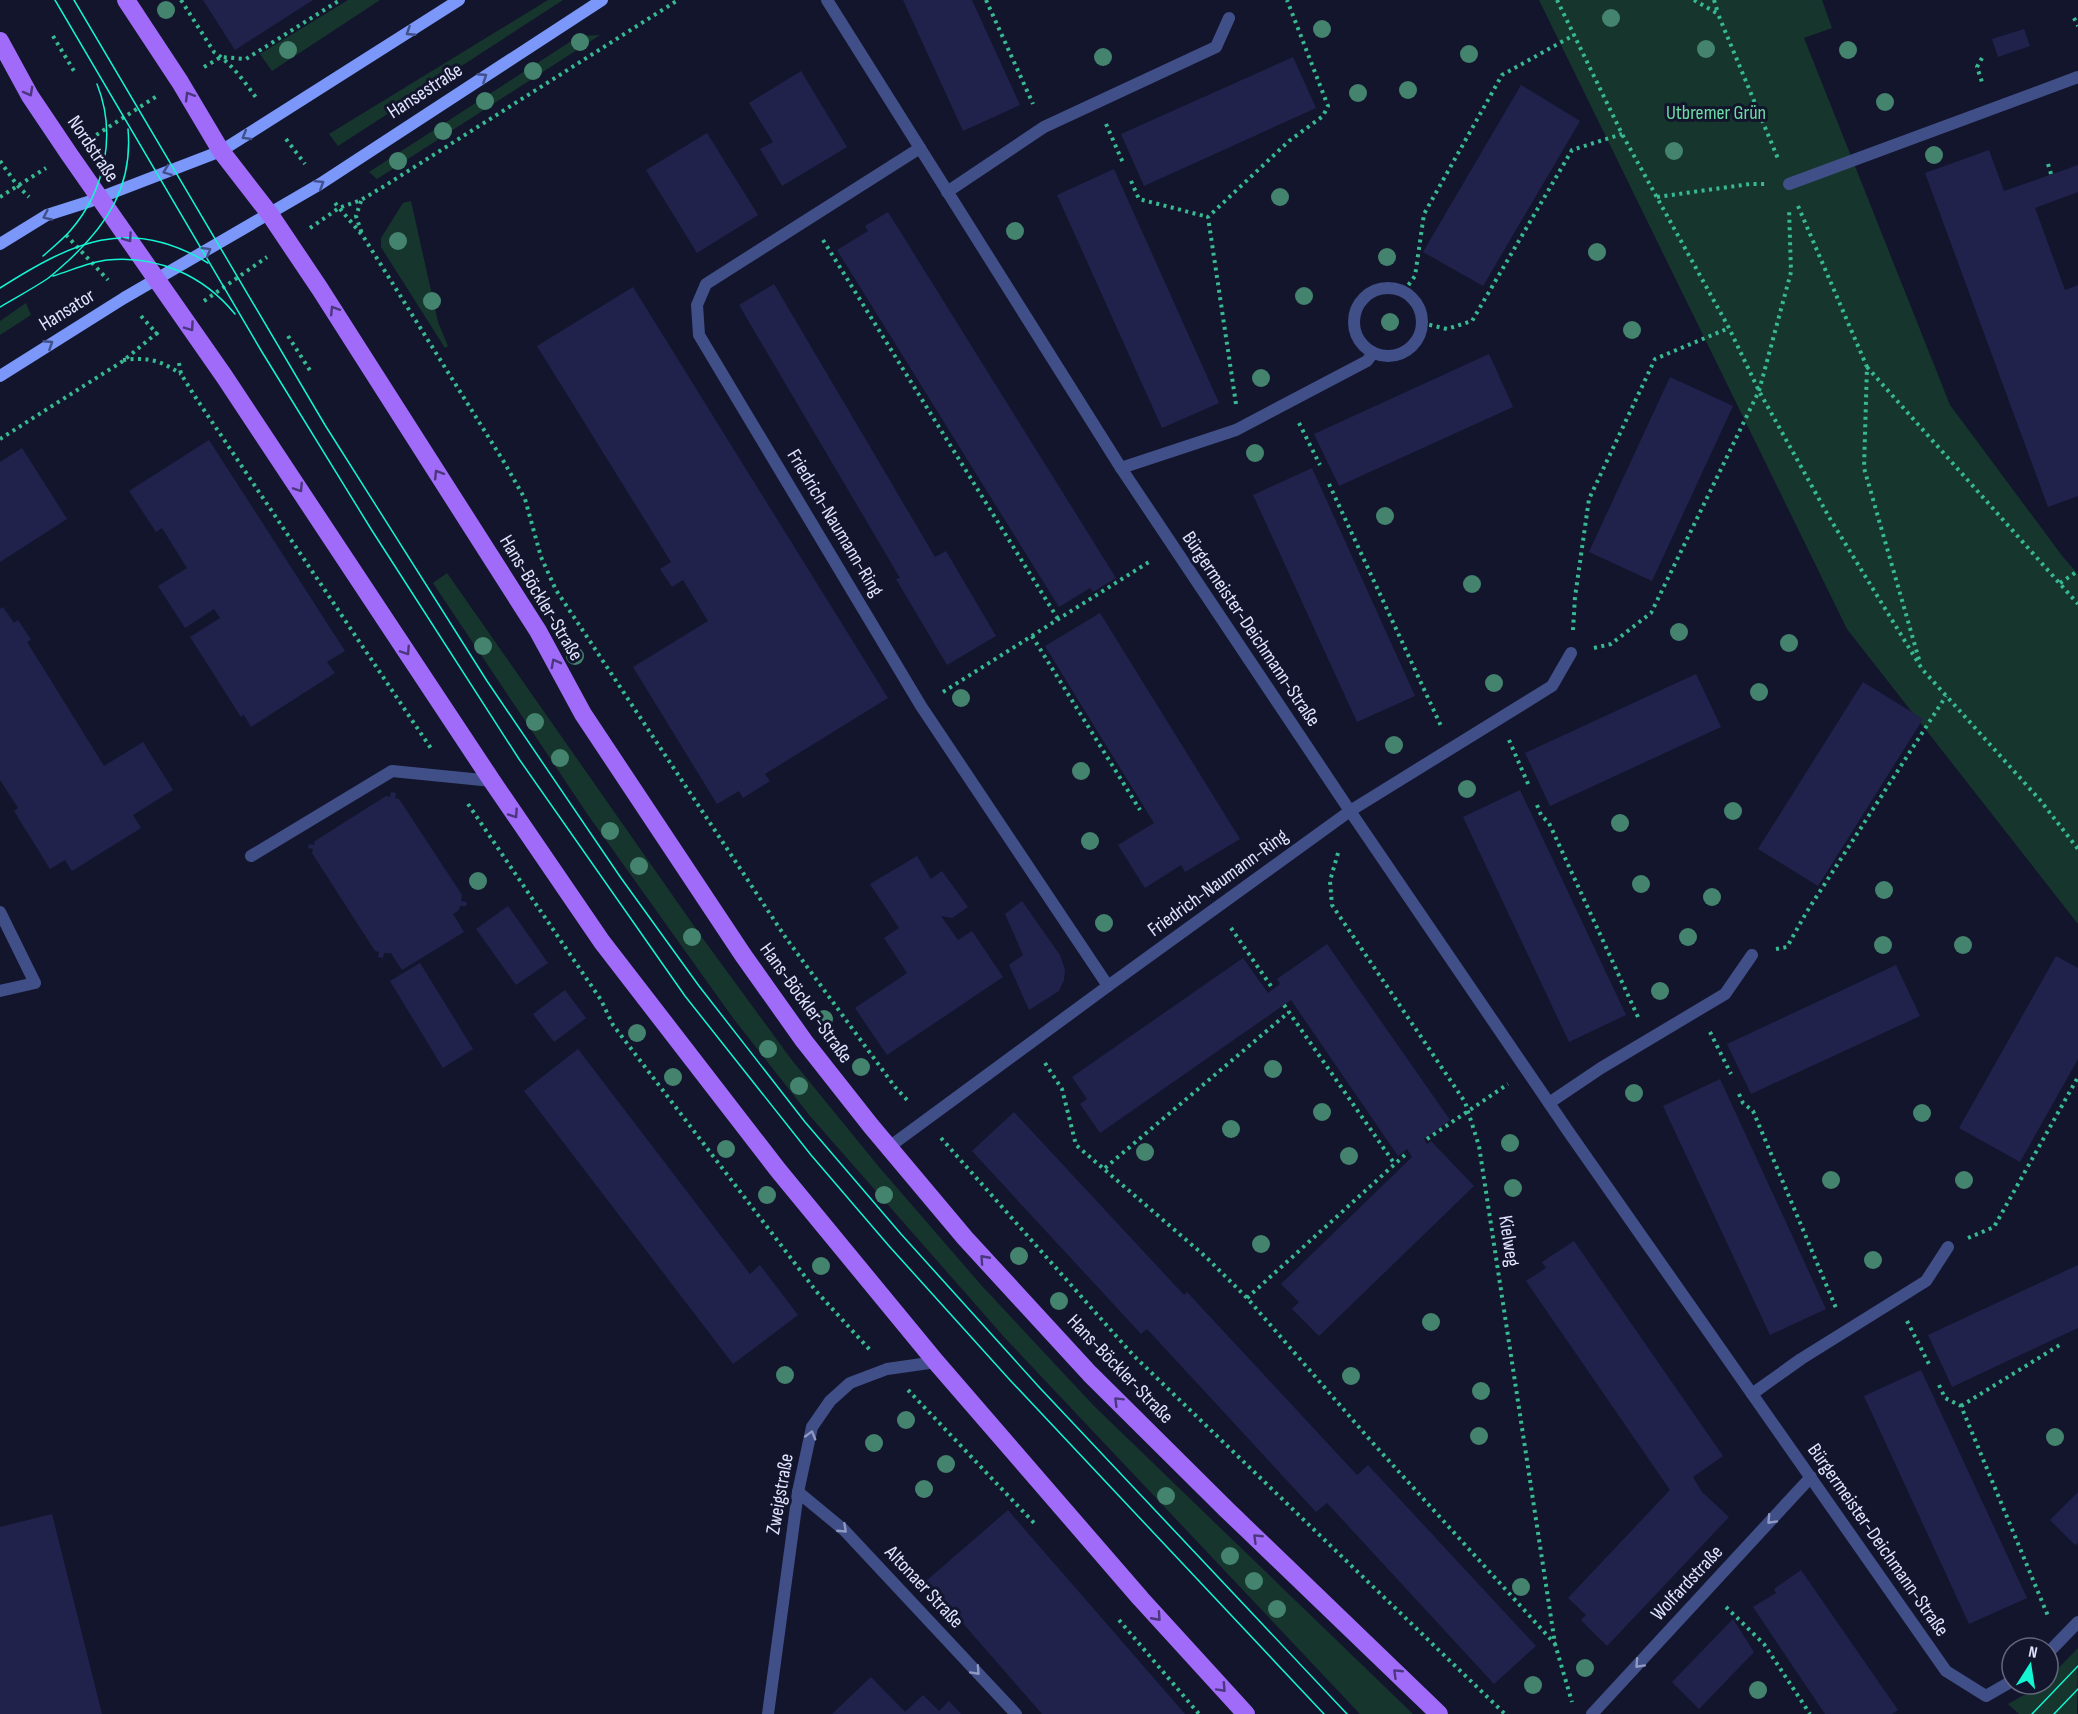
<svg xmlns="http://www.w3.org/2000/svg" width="2078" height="1714" viewBox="0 0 2078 1714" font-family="'Sofia Sans Condensed',sans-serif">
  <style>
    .green { fill: #16362d }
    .building { fill: #20224c }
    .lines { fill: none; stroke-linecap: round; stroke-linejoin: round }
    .path { stroke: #37ba91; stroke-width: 4; stroke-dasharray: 3 4.5; stroke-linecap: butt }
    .lane { stroke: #404f88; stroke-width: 12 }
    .street { stroke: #404f88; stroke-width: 12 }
    .secondary { stroke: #7a97f9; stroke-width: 12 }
    .primary { stroke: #a06bf9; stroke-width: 18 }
    .tram { stroke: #14f5d3; stroke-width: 1.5 }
    .tree { fill: #44836e }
    .oneway { stroke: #415088 }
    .oneway2 { stroke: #4b377e }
    .oneway3 { stroke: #9099c3 }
    .labels { text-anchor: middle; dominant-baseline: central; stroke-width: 6; stroke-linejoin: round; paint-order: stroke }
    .street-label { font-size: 20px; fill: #dfe3fe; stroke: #13152c }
    .park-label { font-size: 20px; fill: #6cdda4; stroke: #13152c }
  </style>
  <rect width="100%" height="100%" fill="#13152c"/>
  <g class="green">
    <polygon points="348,0 380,0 272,71 260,54"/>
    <polygon points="548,0 563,0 338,146 329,134"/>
    <polygon points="1539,0 1822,0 1832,28 1804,38 1950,405 2063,557 2078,574 2078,924 1847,629"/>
    <polygon points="600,35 377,179 369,172 579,36"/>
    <polygon points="411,201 438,322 448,346 445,348 381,247 381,238 403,203"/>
    <polygon points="26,303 31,315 0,335 0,321"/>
    <polygon points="447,573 701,936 791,1059 879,1167 982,1286 1094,1406 1413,1714 1360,1714 1005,1338 810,1116 733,1018 588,815 433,583"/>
    <polygon points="2078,1648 2077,1714 2019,1714 2008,1704 2043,1684 2048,1684 2048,1679"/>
  </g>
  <g class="building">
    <polygon points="203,0 313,0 235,50"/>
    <polygon points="903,0 972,0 1020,105 963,131"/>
    <polygon points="2024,29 2030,46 1998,57 1992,39"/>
    <polygon points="1293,57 1316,108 1144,186 1121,134"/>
    <polygon points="801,71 847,147 782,186 760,149 773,142 749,103"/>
    <polygon points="1521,85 1580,121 1483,286 1423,252"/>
    <polygon points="707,133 758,215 697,253 646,170"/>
    <polygon points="1989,150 2004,191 2078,165 2078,192 2035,208 2065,290 2078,285 2078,496 2048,507 1925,173"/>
    <polygon points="1114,169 1219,403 1162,428 1057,195"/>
    <polygon points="888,212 1116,578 1093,592 1090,588 1059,607 837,250 868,231 865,226"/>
    <polygon points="774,284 935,557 946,551 996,636 947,665 896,579 900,578 739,305"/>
    <polygon points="633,287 888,698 765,774 770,781 743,798 739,791 717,804 633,667 708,621 683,580 672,587 660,569 671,562 537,346"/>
    <polygon points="1489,354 1513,407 1339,486 1314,434"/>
    <polygon points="1670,377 1733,406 1652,581 1589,552"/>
    <polygon points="209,440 345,651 327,662 335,673 251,727 244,715 241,717 190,637 220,618 214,609 185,628 158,586 187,568 162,528 156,532 129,491"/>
    <polygon points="22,448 67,519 0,562 0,462"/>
    <polygon points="1312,468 1415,696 1357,722 1253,495"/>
    <polygon points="3,607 14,623 18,620 31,640 27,642 104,766 143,742 173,790 133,815 141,828 72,871 65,860 50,869 14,811 18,808 0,780 0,609"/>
    <polygon points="1100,613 1240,839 1185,872 1181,865 1145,888 1118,845 1154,823 1045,646"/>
    <polygon points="1696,674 1721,727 1550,806 1525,753"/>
    <polygon points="1863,682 1923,719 1818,886 1758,849"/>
    <polygon points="1520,790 1626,1015 1569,1042 1463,817"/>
    <polygon points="391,792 396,793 395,798 399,799 462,895 461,901 467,902 466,906 460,906 459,910 453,914 464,932 402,970 391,953 384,953 383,958 378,957 379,952 375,951 312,853 313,849 308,848 309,844 314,845 315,841 386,796 390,797"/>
    <polygon points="917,856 931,879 942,871 968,907 952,918 941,916 958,940 972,931 1003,977 887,1055 855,1008 907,973 884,938 899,928 870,884"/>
    <polygon points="1022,901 1060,955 1065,970 1064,980 1059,991 1029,1010 1009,965 1023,955 1005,914"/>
    <polygon points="508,906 548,963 516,985 476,929"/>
    <polygon points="1327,944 1450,1120 1424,1139 1427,1144 1431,1141 1474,1186 1319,1336 1292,1309 1299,1302 1281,1284 1412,1157 1407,1149 1398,1156 1291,1000 1100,1133 1080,1104 1087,1099 1072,1077 1243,958 1268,993 1280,984 1277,979"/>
    <polygon points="2056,956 2078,968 2078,1059 2020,1162 1959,1128"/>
    <polygon points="420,963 473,1049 443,1068 390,981"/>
    <polygon points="1896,965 1920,1016 1751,1094 1727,1044"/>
    <polygon points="565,990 586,1018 554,1042 533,1014"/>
    <polygon points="578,1049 750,1274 760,1265 798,1315 733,1364 524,1091"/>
    <polygon points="1720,1079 1826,1309 1770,1335 1663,1106"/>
    <polygon points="1014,1112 1184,1295 1187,1292 1357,1475 1368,1465 1536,1646 1494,1684 1327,1503 1316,1512 1147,1329 1141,1334 972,1151"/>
    <polygon points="1574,1241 1723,1456 1693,1477 1702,1492 1729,1517 1607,1646 1581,1620 1586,1615 1568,1598 1670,1490 1526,1281 1546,1268 1542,1262"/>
    <polygon points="2078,1265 2078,1328 1952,1387 1928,1335"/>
    <polygon points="1921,1370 2027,1598 1969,1624 1864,1396"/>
    <polygon points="2078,1492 2078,1543 2075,1545 2050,1520"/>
    <polygon points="1008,1510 1020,1524 1185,1714 1042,1714 926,1581"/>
    <polygon points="52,1514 102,1714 0,1714 0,1527"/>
    <polygon points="1801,1570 1898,1710 1892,1714 1825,1714 1753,1607 1776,1593 1774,1589"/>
    <polygon points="1733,1619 1754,1652 1699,1709 1672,1682"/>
    <polygon points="871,1677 905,1712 923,1695 939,1711 949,1701 961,1714 832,1714"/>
  </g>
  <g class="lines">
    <g class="path">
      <path d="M181,0L214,52C231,63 245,82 257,99"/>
      <polyline points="986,0 1033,104"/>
      <polyline points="1557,0 1622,134 1729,328 1759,391 1829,517 1922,669 2040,800 2078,849"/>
      <polyline points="1694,0 1718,14 1779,161"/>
      <polyline points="1714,0 1718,13"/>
      <polyline points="2074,18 2078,26"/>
      <polyline points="53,36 74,71"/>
      <polyline points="1982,58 1977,67 1983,85"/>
      <polyline points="204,67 221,57 246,59 340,0"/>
      <polyline points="1106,124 1124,165"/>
      <polyline points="90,139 157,96"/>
      <polyline points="286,139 305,164"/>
      <polyline points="0,161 17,185 29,197"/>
      <polyline points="2048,164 2051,174"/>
      <polyline points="1131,181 1139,199 1208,217"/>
      <polyline points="0,197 46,168"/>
      <polyline points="1657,197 1750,184 1766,184"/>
      <polyline points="361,201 356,216 362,234"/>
      <polyline points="335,203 363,236 504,462 525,499 541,557 556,590 786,938 895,1087 908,1101"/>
      <polyline points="1798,206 1867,367 1864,468 1920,663"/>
      <polyline points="310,228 339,208 361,200 386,185 678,0"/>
      <polyline points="66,235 108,280"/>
      <polyline points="823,240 1058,619"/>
      <polyline points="1404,291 1415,276 1424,214 1502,75 1574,35"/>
      <polyline points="204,301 267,257"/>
      <polyline points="141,316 158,335"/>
      <polyline points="1422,323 1447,329 1472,321 1572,150 1622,134"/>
      <polyline points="288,336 311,372"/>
      <path d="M123,360C148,357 160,360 181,374"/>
      <polyline points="179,363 181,374 194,395 432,750"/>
      <polyline points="1867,367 2078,604"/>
      <polyline points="1236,404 1208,217 1289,141 1323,116 1328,106 1287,0"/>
      <polyline points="1299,423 1320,465"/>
      <polyline points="0,439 123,361 158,332"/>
      <polyline points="1329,484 1441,726"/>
      <polyline points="2060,583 2078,571"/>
      <polyline points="1573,630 1575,597 1589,499 1655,359 1729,328"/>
      <polyline points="1032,636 1140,810"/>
      <polyline points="1594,648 1611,644 1651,613 1759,391 1791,272 1789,208"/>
      <polyline points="943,692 1152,560"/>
      <polyline points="1509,740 1529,786"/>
      <polyline points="468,804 601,1000 613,1025 816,1291 870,1350"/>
      <polyline points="1537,805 1541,815 1549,823 1638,1017"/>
      <polyline points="1338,853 1330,881 1332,905 1465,1102 1479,1146 1555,1644 1572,1702"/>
      <polyline points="1231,928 1273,989"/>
      <polyline points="1776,949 1787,947 1806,913 1946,696"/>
      <polyline points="1284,1005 1394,1163"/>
      <polyline points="1710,1032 1731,1074"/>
      <polyline points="1045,1063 1062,1089 1076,1145 1206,1257 1247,1298 1371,1441 1555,1644"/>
      <polyline points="1739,1094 1743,1103 1753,1111 1836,1308"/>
      <polyline points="941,1138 1133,1355 1505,1714"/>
      <polyline points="1427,1139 1508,1084"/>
      <polyline points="1105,1168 1289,1012"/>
      <polyline points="1968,1238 1994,1227 2078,1077"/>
      <polyline points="1247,1298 1407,1153"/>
      <polyline points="1907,1321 1930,1366"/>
      <polyline points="1939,1385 1945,1398 1961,1406 2048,1616"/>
      <polyline points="908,1390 1035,1524"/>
      <polyline points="1961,1406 2063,1343"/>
      <polyline points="1726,1607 1764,1644 1810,1714"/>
      <polyline points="1119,1620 1199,1714"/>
    </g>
    <g class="lane">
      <polyline points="1789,184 2078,77"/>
      <polyline points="251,856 392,771 492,781"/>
      <polyline points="0,912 35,983 0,991"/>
    </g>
    <g class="street">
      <polyline points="827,0 1121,468 1350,811 1568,1131 1946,1671 1986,1696 2012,1681"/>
      <polyline points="920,148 706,284 697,305 699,335 921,706 1108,986 1350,811 1552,686 1571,653"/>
      <polyline points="947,192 1044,127 1216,47 1229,18"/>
      <circle cx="1388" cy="322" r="34"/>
      <polyline points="1121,468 1236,430 1367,361 1373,353"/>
      <polyline points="1549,1103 1601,1068 1725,994 1752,955"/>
      <polyline points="889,1147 1108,986"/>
      <polyline points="1752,1394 1801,1359 1926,1281 1948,1247"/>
      <polyline points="798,1492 844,1530 1016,1714"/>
      <polyline points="2048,1653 2078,1622"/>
      <polyline points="768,1714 798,1492 812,1427 830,1401 850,1383 887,1369 936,1362"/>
      <polyline points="1592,1714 1811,1477"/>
    </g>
    <g class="secondary">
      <polyline points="0,244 47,215 91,201 221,151 459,0"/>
      <polyline points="0,376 124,298 320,184 602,0"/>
    </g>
    <g class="primary">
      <polyline points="126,0 180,82 221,151 269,213 320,289 538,631 583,714 743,955 804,1041 871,1126 965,1238 1090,1374 1226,1509 1439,1714"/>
      <polyline points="0,41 30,96 69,154 224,376 492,781 602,942 778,1170 936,1362 1141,1599 1246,1714"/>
    </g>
    <g class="tram">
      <polyline points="55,0 262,352 371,529 519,759 685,996 811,1155 889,1246 1009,1379 1324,1714"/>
      <polyline points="74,0 325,425 487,681 621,878 699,986 805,1122 901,1234 1039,1387 1347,1714"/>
      <path d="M43,256C52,248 62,240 70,231C105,191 117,134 97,84"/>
      <path d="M53,276C70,271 89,262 107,260C157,255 203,275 235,314"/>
      <path d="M0,288C71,243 129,214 208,263"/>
      <path d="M0,307C15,298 32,289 47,279C54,274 61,267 68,261C108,224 133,185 128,129"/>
      <polyline points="2032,1714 2078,1666"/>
      <polyline points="2054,1714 2078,1689"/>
    </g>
  </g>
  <g class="tree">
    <circle cx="166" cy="10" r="9"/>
    <circle cx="1611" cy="18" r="9"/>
    <circle cx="1322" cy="29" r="9"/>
    <circle cx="580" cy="42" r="9"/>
    <circle cx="1706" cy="49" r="9"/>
    <circle cx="288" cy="50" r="9"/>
    <circle cx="1848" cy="50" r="9"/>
    <circle cx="1469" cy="54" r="9"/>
    <circle cx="1103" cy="57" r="9"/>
    <circle cx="533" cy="71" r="9"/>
    <circle cx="1408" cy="90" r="9"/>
    <circle cx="1358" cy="93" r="9"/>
    <circle cx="485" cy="101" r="9"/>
    <circle cx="1885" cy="102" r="9"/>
    <circle cx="443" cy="131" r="9"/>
    <circle cx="1674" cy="151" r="9"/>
    <circle cx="1934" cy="155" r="9"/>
    <circle cx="398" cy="161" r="9"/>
    <circle cx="1280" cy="197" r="9"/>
    <circle cx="1015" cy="231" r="9"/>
    <circle cx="398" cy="241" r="9"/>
    <circle cx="1597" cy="252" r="9"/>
    <circle cx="1387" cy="257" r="9"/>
    <circle cx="1304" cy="296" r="9"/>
    <circle cx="432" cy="301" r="9"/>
    <circle cx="1390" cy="322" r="9"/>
    <circle cx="1632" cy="330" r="9"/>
    <circle cx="1261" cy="378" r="9"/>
    <circle cx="1255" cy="453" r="9"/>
    <circle cx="1385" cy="516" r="9"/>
    <circle cx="1472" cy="584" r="9"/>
    <circle cx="1679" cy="632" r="9"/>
    <circle cx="1789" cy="643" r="9"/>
    <circle cx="483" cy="646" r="9"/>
    <circle cx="575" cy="656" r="9"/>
    <circle cx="1494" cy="683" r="9"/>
    <circle cx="1759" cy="692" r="9"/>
    <circle cx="961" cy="698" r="9"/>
    <circle cx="535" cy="722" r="9"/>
    <circle cx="1394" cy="745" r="9"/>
    <circle cx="560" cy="758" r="9"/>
    <circle cx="1081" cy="771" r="9"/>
    <circle cx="1467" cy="789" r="9"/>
    <circle cx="1733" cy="811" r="9"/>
    <circle cx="1620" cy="823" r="9"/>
    <circle cx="610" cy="831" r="9"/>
    <circle cx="1090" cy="841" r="9"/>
    <circle cx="639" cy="866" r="9"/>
    <circle cx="478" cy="881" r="9"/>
    <circle cx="1641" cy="884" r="9"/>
    <circle cx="1884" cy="890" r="9"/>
    <circle cx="1712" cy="897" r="9"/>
    <circle cx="1104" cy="923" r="9"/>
    <circle cx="692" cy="937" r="9"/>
    <circle cx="1688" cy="937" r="9"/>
    <circle cx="1883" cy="945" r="9"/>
    <circle cx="1963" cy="945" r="9"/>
    <circle cx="1660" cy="991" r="9"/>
    <circle cx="824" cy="1019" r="9"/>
    <circle cx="637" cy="1033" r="9"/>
    <circle cx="768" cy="1049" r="9"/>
    <circle cx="861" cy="1067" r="9"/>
    <circle cx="1273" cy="1069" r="9"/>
    <circle cx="673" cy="1077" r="9"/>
    <circle cx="799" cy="1086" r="9"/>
    <circle cx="1634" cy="1093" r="9"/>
    <circle cx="1322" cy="1112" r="9"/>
    <circle cx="1922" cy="1113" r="9"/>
    <circle cx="1231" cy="1129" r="9"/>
    <circle cx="1510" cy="1143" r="9"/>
    <circle cx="726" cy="1149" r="9"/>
    <circle cx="1145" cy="1152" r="9"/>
    <circle cx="1349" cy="1156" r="9"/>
    <circle cx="1831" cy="1180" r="9"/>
    <circle cx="1964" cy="1180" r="9"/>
    <circle cx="1513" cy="1188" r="9"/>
    <circle cx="767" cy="1195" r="9"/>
    <circle cx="884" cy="1195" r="9"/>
    <circle cx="1261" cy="1244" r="9"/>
    <circle cx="1019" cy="1256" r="9"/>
    <circle cx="1873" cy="1260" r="9"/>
    <circle cx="821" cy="1266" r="9"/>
    <circle cx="1059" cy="1301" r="9"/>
    <circle cx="1431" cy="1322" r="9"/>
    <circle cx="785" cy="1375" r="9"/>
    <circle cx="1351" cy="1376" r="9"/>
    <circle cx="1481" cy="1391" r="9"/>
    <circle cx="906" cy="1420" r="9"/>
    <circle cx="1479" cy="1436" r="9"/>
    <circle cx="2055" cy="1437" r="9"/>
    <circle cx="874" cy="1443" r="9"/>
    <circle cx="946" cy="1464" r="9"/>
    <circle cx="924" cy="1489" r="9"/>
    <circle cx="1166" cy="1496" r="9"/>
    <circle cx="1230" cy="1556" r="9"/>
    <circle cx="1254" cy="1581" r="9"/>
    <circle cx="1521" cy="1587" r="9"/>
    <circle cx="1277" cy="1609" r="9"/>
    <circle cx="1585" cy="1668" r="9"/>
    <circle cx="1533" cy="1685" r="9"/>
    <circle cx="1758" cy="1690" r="9"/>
  </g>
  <defs><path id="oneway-chevron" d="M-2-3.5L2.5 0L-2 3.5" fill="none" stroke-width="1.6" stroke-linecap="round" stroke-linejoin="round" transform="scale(1.5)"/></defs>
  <g class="oneway">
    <use href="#oneway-chevron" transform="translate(410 32) rotate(147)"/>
    <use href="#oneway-chevron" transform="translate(483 77) rotate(-33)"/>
    <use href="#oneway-chevron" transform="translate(246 136) rotate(149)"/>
    <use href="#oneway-chevron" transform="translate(167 171) rotate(159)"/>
    <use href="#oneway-chevron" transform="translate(320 184) rotate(-32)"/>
    <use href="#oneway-chevron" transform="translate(47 216) rotate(155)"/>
    <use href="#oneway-chevron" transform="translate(207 251) rotate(-31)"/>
    <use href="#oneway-chevron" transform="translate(49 344) rotate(-33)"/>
  </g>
  <g class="oneway2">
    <use href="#oneway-chevron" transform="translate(29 92) rotate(61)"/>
    <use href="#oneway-chevron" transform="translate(189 96) rotate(-121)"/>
    <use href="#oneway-chevron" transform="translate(128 238) rotate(55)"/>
    <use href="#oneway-chevron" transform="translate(334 310) rotate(-122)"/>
    <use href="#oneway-chevron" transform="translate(190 327) rotate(55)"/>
    <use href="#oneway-chevron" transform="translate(438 474) rotate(-122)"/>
    <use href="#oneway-chevron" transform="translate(299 488) rotate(57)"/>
    <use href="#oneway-chevron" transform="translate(406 651) rotate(57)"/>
    <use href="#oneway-chevron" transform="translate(555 663) rotate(-118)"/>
    <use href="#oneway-chevron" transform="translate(514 814) rotate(56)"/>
    <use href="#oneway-chevron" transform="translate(984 1259) rotate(-132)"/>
    <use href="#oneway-chevron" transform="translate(1118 1401) rotate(-135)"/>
    <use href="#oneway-chevron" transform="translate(1257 1538) rotate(-136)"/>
    <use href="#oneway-chevron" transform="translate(1157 1617) rotate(48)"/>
    <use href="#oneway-chevron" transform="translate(1397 1673) rotate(-136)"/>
    <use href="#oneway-chevron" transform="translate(1222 1688) rotate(47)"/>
  </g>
  <g class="oneway3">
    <use href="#oneway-chevron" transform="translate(811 1435) rotate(-74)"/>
    <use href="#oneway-chevron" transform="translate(1771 1520) rotate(133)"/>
    <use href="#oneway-chevron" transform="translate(843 1529) rotate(43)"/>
    <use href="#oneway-chevron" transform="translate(1639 1664) rotate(133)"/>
    <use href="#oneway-chevron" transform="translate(976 1671) rotate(47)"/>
  </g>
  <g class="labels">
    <g class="street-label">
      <text transform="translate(425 91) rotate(-33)">Hansestraße</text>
      <text transform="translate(93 149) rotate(56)">Nordstraße</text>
      <text transform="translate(67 310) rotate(-32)">Hansator</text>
      <text transform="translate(835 523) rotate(59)">Friedrich-Naumann-Ring</text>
      <text transform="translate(541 598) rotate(59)">Hans-Böckler-Straße</text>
      <text transform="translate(1251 629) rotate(56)">Bürgermeister-Deichmann-Straße</text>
      <text transform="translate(1218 883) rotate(-36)">Friedrich-Naumann-Ring</text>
      <text transform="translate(806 1003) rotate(54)">Hans-Böckler-Straße</text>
      <text transform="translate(1509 1241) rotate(81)">Kielweg</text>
      <text transform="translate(1120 1369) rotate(46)">Hans-Böckler-Straße</text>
      <text transform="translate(780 1494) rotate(-80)">Zweigstraße</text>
      <text transform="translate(1878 1540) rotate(55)">Bürgermeister-Deichmann-Straße</text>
      <text transform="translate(1687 1583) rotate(-47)">Wolfardstraße</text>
      <text transform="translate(924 1587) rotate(47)">Altonaer Straße</text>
    </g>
    <g class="park-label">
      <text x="1716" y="113">Utbremer Grün</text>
    </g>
  </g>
  <g transform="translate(2030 1666) rotate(12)"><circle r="28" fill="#13152c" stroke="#656780" stroke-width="1.5"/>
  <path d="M0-4.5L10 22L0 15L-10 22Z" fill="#14f5d3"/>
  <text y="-9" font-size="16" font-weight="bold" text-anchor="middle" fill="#dfe3fe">N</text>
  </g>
</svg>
